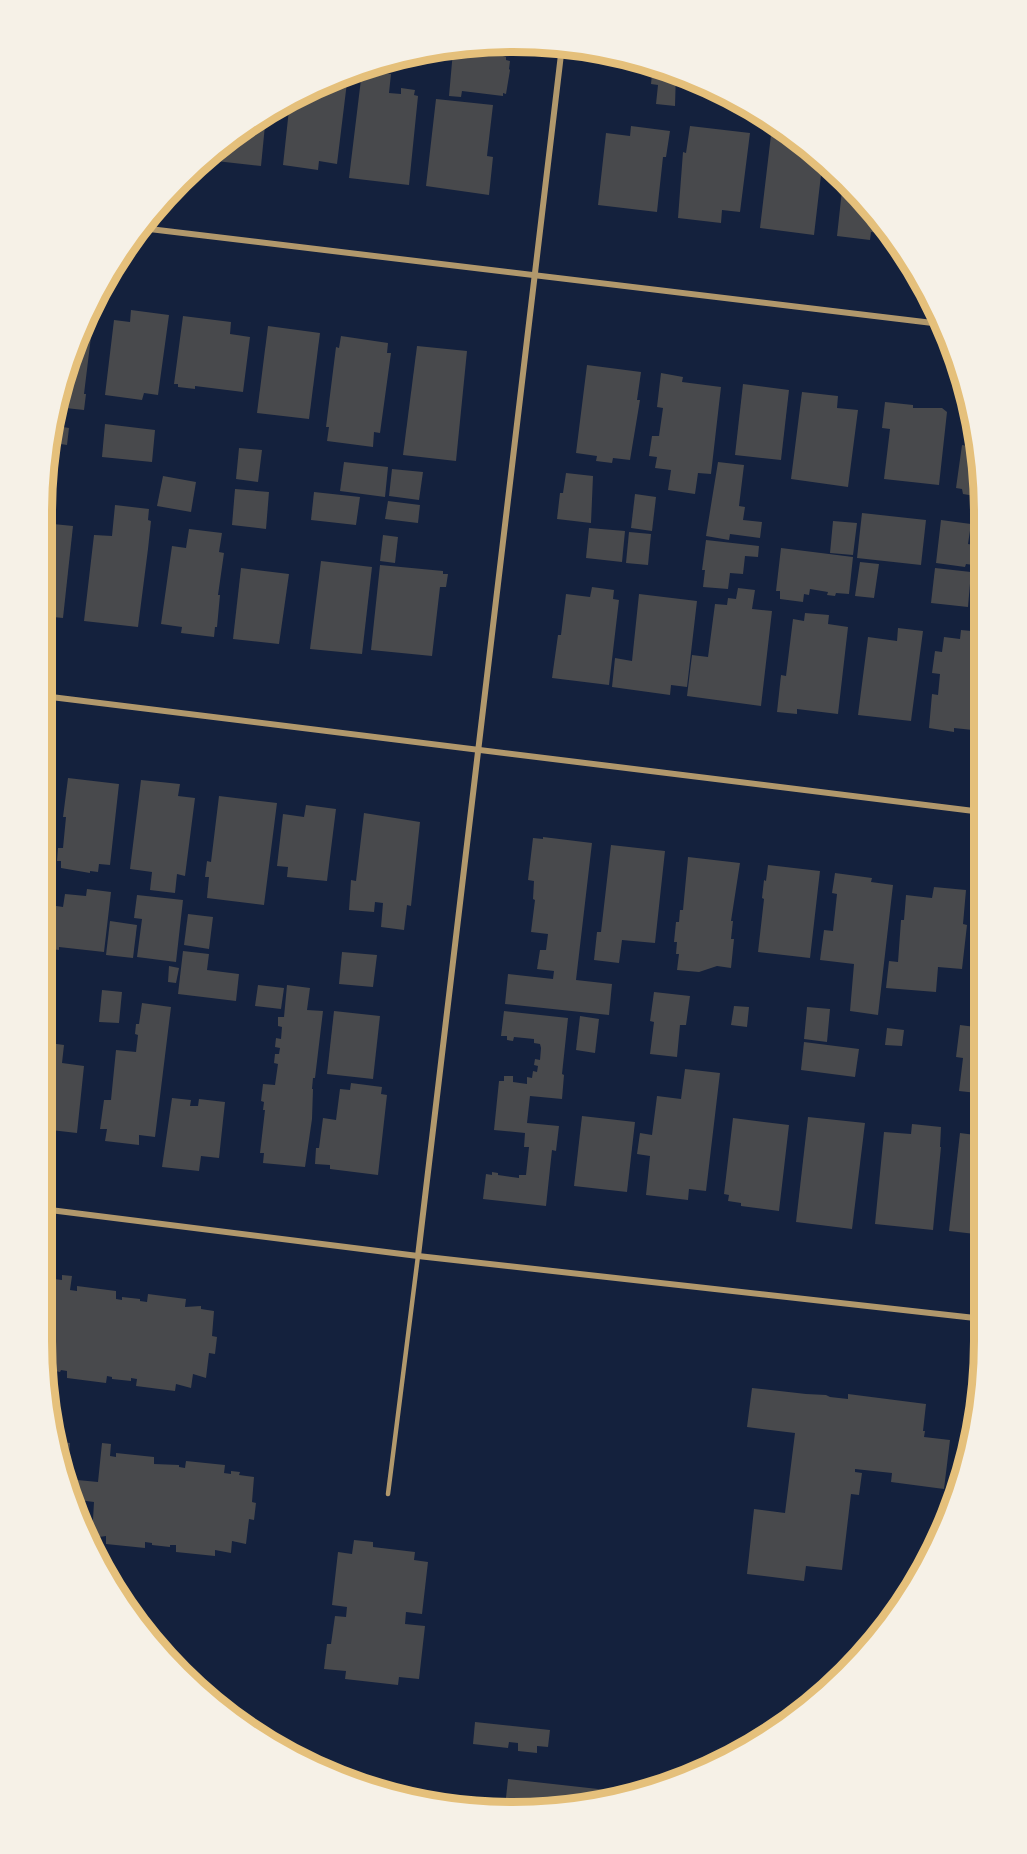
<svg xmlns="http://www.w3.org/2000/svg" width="1027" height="1854" viewBox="0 0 1027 1854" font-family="'Times New Roman',serif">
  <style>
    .building { fill: #48494c }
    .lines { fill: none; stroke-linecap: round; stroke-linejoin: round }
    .service { stroke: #b1986c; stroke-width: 4.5 }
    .minor { stroke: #b1986c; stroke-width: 6 }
    .rim { fill: none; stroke: #e5c07b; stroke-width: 8 }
  </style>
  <rect width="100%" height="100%" fill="#14213d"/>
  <g class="building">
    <polygon points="435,51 434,61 413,58 413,54"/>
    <polygon points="453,51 477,54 478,51 489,52 488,56 493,56 493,53 506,57 506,60 510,61 509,69 510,70 506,94 503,93 503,96 462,91 461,97 449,96"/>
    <polygon points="653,64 676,72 675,106 656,104 658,85 651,84"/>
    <polygon points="362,71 391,74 389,93 401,94 401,88 415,90 414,95 418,96 409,185 349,178"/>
    <polygon points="348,74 337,164 319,161 318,170 283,165 290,100 305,91"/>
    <polygon points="682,75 722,93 681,88"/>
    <polygon points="436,99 493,105 487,156 493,157 489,195 426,186"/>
    <polygon points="266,115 261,166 207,160 208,157 226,140"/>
    <polygon points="631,126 670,131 666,157 663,157 657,212 598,205 606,133 630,136"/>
    <polygon points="690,126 750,133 740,212 722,210 721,223 678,218 683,152 686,153"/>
    <polygon points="784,130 823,158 814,235 760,228 771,135 783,136"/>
    <polygon points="843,181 890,234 871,232 870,240 837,236"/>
    <polygon points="95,304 84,394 86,394 84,410 56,407 58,391"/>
    <polygon points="131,310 169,315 158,395 144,393 142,400 105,395 114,320 130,322"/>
    <polygon points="183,316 231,322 230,334 250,337 243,392 195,386 195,389 178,387 178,384 174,384"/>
    <polygon points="268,326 320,333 309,419 257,413"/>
    <polygon points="341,336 388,343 387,353 391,353 380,433 374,432 373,447 327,441 329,427 326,427 336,347 339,348"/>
    <polygon points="417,346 467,351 456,461 403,455"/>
    <polygon points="587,365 641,372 637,400 640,400 630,460 613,458 612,463 596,461 597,456 576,453"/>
    <polygon points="661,373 683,377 682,382 721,387 711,474 698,473 695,494 668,490 671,470 655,468 657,457 649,456 652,436 659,436 663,408 657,407"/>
    <polygon points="743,384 789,390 781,460 735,455"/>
    <polygon points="802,392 838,396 837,408 858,410 848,487 791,479"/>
    <polygon points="885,402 913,405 913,408 942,408 947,412 939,485 884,479 890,429 882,428"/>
    <polygon points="972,414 981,452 981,493 976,492 975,496 963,494 962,489 956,488 962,445 968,446"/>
    <polygon points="53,421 57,422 57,426 69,428 67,445 54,443 53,457 47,456"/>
    <polygon points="105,424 155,430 152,462 102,457"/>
    <polygon points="239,448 262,450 258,482 236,479"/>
    <polygon points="344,462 388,467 385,497 340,491"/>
    <polygon points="718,462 744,465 739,506 745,507 743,520 762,522 760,538 730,534 729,540 706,536"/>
    <polygon points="392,469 423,472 419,500 389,496"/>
    <polygon points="566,473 593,476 591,523 557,519 560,493 563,493"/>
    <polygon points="163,476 196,482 191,512 157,506"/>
    <polygon points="235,489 269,492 266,529 232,525"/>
    <polygon points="314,492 360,497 356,525 311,520"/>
    <polygon points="635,494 656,497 652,531 631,528"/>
    <polygon points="388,501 420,505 418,523 385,519"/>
    <polygon points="115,505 149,509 148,520 151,521 148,549 138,627 84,621 94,535 112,536"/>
    <polygon points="862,513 926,520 921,565 857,558"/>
    <polygon points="941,520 971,524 968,544 981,546 981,566 966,564 965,567 936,563"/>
    <polygon points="833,521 857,523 853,555 830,553"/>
    <polygon points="43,523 73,526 63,618 43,616"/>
    <polygon points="589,528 625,531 622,562 586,558"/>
    <polygon points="189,529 222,533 219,552 224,553 218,595 220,595 217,627 215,627 214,637 181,633 182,627 161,624 172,546 186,548"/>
    <polygon points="629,532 651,534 648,565 626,563"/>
    <polygon points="383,535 398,537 395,563 380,561"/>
    <polygon points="706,540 759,546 758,557 745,556 743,574 730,573 728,589 703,587 705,570 702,570"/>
    <polygon points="781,548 853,557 849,594 836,593 835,596 827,595 828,592 810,589 809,595 804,594 803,602 780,599 780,591 776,591"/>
    <polygon points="321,561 372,567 362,654 310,649"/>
    <polygon points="860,562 879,564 874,598 855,596"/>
    <polygon points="380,565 443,571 443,574 448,574 446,587 440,587 432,656 371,650"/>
    <polygon points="241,568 289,574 279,644 233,639"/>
    <polygon points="935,568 971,572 968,607 931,603"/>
    <polygon points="592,587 614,590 613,599 619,600 609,685 552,678 558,635 561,635 566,594 590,597"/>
    <polygon points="738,588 755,590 752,609 772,611 761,706 687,696 692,655 708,657 715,604 727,605 728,598 736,599"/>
    <polygon points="639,594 697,601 687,687 671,685 670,695 612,687 615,658 632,661"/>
    <polygon points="805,613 829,615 828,624 848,627 838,714 797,709 797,714 777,712 781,675 786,676 793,619 804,621"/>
    <polygon points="898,628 923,631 911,721 858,715 868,637 897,641"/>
    <polygon points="961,630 982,632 982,731 954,728 954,732 929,728 932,694 938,695 940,674 932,673 935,651 942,652 944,637 960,639"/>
    <polygon points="68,778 119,784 110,865 99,864 98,872 90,871 90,873 61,868 61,861 57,861 58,848 63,848 66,817 63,817"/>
    <polygon points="141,780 180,784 178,796 195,798 185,876 177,874 175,893 150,890 152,872 130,869"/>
    <polygon points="219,796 277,803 264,905 207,898 209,877 205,877 207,861 211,862"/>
    <polygon points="306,805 336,809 327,881 287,877 288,867 277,866 283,814 304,817"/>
    <polygon points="364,813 420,822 411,906 407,905 404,930 381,927 383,903 375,902 374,912 349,910 351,880 356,881"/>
    <polygon points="543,837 592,843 576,980 612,984 609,1015 505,1004 508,974 553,979 554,971 537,969 540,950 546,950 548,934 531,932 535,900 533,899 534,881 528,880 533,838 543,839"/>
    <polygon points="611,845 665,851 655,943 622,940 619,963 594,960 597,932 601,932"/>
    <polygon points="688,857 740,863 731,921 733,921 731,939 734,939 731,968 717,966 699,972 677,970 679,954 676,954 677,942 674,942 676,922 679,922 680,910 683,910"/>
    <polygon points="768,865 820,871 810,958 758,952 764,899 762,898 764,880 766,881"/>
    <polygon points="835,873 872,878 871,882 893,885 878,1015 850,1011 854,964 820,960 824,930 833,931 837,894 832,893"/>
    <polygon points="934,887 966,890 963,924 967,925 962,969 938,967 936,992 886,988 889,961 898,962 901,920 904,920 906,895 932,898"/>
    <polygon points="87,889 111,892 104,952 59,947 59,950 42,948 43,904 63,907 65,894 86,896"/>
    <polygon points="137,895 183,900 176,962 137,957 142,919 134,918"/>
    <polygon points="188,914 213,917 209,949 184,945"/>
    <polygon points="110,921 137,925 133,958 106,955"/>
    <polygon points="183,951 209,954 207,970 239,974 236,1001 178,994"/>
    <polygon points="342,952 377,955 373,987 339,984"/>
    <polygon points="169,966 179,968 176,983 168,982"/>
    <polygon points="258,985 284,988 281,1009 255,1006"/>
    <polygon points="287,985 310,988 307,1010 323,1011 315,1078 313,1078 312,1089 313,1089 312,1119 305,1167 263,1163 264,1153 260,1153 265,1110 263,1110 264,1102 261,1101 263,1084 275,1085 278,1064 274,1063 275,1054 279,1054 280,1048 275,1047 276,1038 281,1039 282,1027 278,1026 278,1017 284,1017"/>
    <polygon points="102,990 122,992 119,1023 99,1022"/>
    <polygon points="654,992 690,996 686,1025 680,1025 677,1057 650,1054 654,1022 650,1021"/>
    <polygon points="142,1003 171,1007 155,1137 139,1135 139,1145 105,1141 107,1129 100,1129 104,1100 111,1100 116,1050 136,1052 138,1035 135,1034 136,1024 139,1024"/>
    <polygon points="734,1006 749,1007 747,1027 731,1025"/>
    <polygon points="807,1007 830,1009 827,1042 804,1039"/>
    <polygon points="334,1011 380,1016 373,1079 327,1074"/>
    <polygon points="504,1011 568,1018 562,1074 564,1075 562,1099 530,1096 527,1123 559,1126 556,1151 552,1150 546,1206 483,1199 486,1174 492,1175 492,1172 498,1173 498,1175 519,1178 519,1175 526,1175 529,1147 524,1147 525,1133 494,1130 499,1081 504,1081 504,1076 513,1076 513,1082 527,1084 527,1077 532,1078 533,1071 537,1072 538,1066 534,1065 535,1059 540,1060 541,1048 540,1044 534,1043 534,1039 514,1037 513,1041 507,1040 507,1036 501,1036"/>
    <polygon points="580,1016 599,1019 595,1053 576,1050"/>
    <polygon points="960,1025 983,1028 983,1060 981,1060 977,1093 959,1091 963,1058 956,1057"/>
    <polygon points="887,1028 904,1030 902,1046 885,1045"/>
    <polygon points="42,1042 64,1045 62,1063 84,1066 77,1133 42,1129"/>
    <polygon points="804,1042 859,1049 855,1077 801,1070"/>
    <polygon points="685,1069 720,1073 706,1191 689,1189 688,1200 646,1195 650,1156 637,1154 640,1133 652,1135 657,1096 681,1099"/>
    <polygon points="351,1083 382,1087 381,1094 387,1095 378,1175 330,1169 330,1165 315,1164 316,1148 319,1148 323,1118 336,1120 340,1089 350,1090"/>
    <polygon points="982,1087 983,1087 983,1115 978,1114"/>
    <polygon points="172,1098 191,1100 190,1106 198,1106 199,1099 225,1102 219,1158 201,1156 199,1171 162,1167"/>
    <polygon points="582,1116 635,1122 627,1192 574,1186"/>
    <polygon points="808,1117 865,1123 852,1229 796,1222"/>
    <polygon points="733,1118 789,1125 779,1211 741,1206 741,1203 728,1201 729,1195 724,1194"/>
    <polygon points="912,1124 941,1127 940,1147 941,1147 933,1230 875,1224 884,1132 911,1134"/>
    <polygon points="960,1133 983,1136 984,1235 949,1231"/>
    <polygon points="42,1272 47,1273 46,1281 54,1282 54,1279 62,1280 62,1275 72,1276 70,1290 77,1291 77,1286 116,1291 116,1299 122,1300 122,1297 140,1299 140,1301 147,1302 148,1294 186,1299 185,1307 201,1306 201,1309 214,1311 212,1336 217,1337 215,1354 209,1353 206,1378 193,1374 191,1388 176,1384 175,1391 136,1386 137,1379 131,1378 131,1381 112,1379 112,1377 107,1376 106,1383 67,1378 67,1371 61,1370 60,1372 47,1369 42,1340"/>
    <polygon points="752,1388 806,1394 826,1395 830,1397 848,1399 848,1394 926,1404 923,1431 925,1431 924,1437 950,1440 944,1489 891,1482 892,1473 855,1469 855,1472 862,1473 859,1495 851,1494 842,1570 806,1566 804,1581 747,1574 754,1509 785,1513 795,1433 747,1427"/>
    <polygon points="62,1442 70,1443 67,1479 98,1482 102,1443 111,1444 110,1456 116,1457 116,1453 154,1457 154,1464 179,1465 179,1467 185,1468 186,1461 225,1465 224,1473 231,1474 231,1471 240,1472 239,1475 254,1477 252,1502 256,1503 254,1520 249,1519 246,1544 232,1541 231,1553 215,1550 215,1556 176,1552 176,1545 170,1545 170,1547 152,1545 152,1543 145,1542 145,1548 106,1544 106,1536 92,1538 94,1502 71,1499 67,1492 59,1445 62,1445"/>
    <polygon points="354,1540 373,1542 373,1547 415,1552 414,1560 428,1562 422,1614 406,1612 405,1624 425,1626 419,1679 399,1677 398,1685 345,1679 346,1671 324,1669 327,1644 331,1644 335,1616 346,1617 347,1607 332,1605 338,1552 352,1554"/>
    <polygon points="893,1595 905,1597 891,1613"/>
    <polygon points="475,1722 550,1730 548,1747 537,1746 537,1753 518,1751 518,1743 509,1742 508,1748 473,1744"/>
    <polygon points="508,1779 625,1792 545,1811 505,1807"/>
  </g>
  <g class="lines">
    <g class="service">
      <polyline points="960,1484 981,1319"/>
      <polyline points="388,1494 418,1256"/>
    </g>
    <g class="minor">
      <polyline points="141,228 941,324"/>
      <polyline points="43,696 982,812"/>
      <polyline points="42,1209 418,1256 984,1319"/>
      <polyline points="418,1256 562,46"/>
    </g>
  </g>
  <path d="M0 0H1027V1854H0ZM513 52H513A461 461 0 0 1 974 513V1341A461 461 0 0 1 513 1802H513A461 461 0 0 1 52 1341V513A461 461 0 0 1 513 52Z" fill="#f6f1e7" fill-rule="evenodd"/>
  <path class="rim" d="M513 52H513A461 461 0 0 1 974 513V1341A461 461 0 0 1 513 1802H513A461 461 0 0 1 52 1341V513A461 461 0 0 1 513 52Z"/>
</svg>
